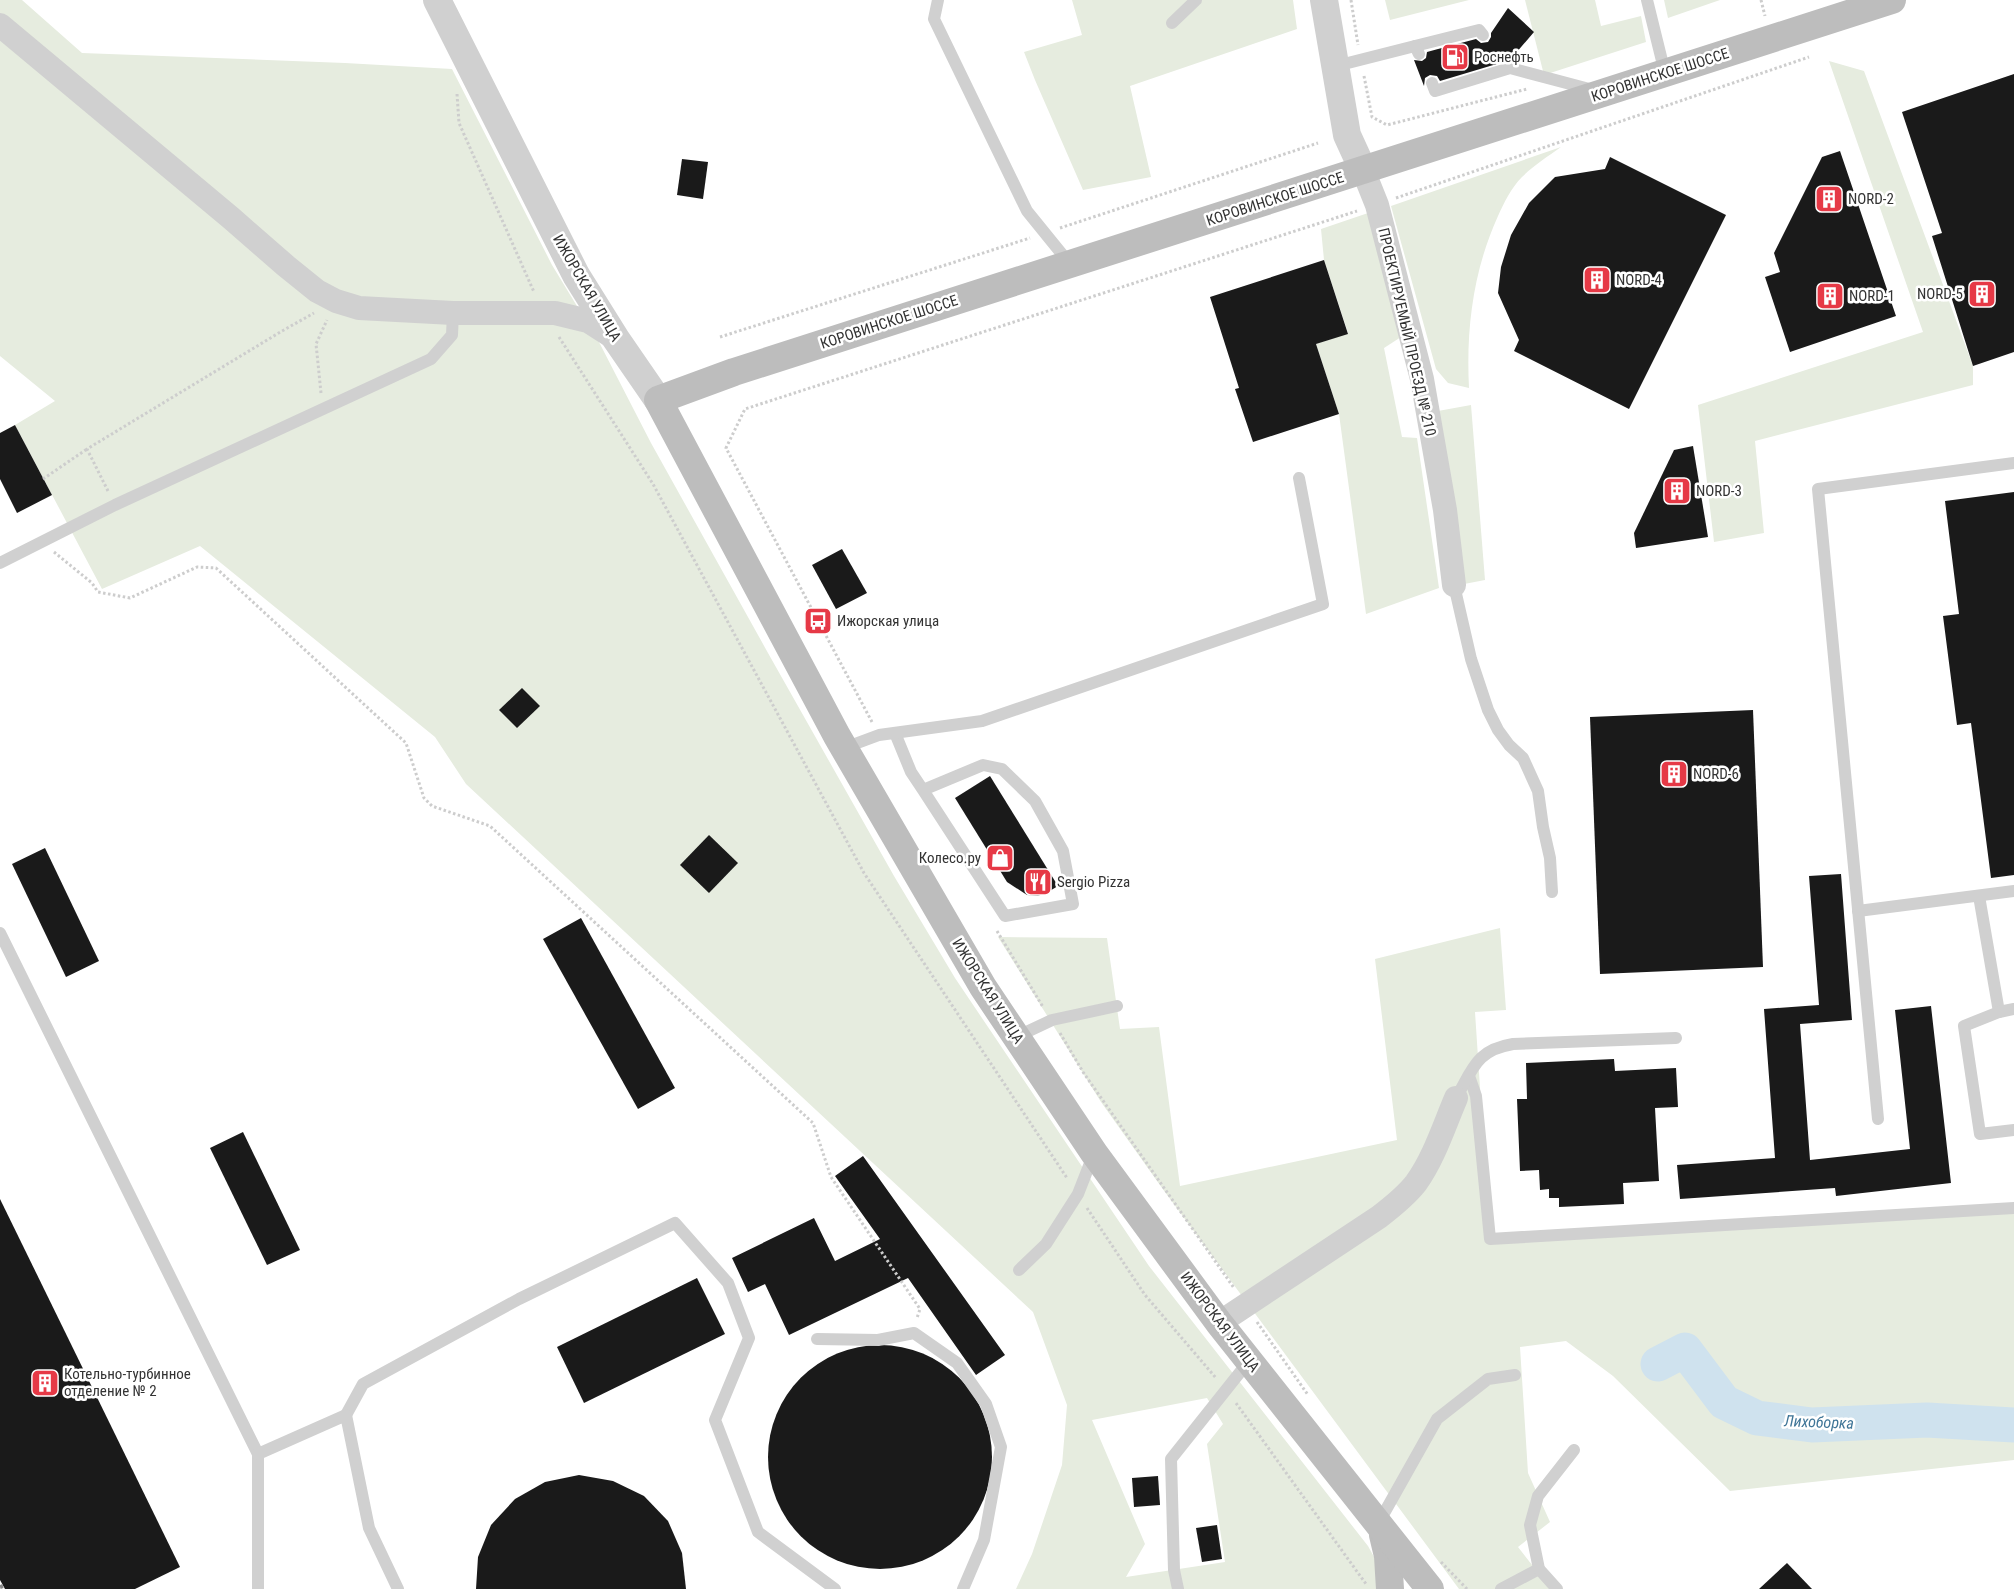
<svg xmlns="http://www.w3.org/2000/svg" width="2014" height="1589" viewBox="0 0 2014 1589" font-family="'Roboto Condensed',sans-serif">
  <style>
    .green { fill: #e6ecdf; fill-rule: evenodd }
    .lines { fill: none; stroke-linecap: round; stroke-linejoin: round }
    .river { stroke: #cfe2ee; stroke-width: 35 }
    .building { fill: #1a1a1a }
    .path { stroke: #cdcdcd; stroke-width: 3; stroke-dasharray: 2.5 2.5; stroke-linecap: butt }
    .service { stroke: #d0d0d0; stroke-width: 12 }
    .minor { stroke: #d0d0d0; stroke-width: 24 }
    .tertiary { stroke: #d0d0d0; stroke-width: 28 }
    .secondary { stroke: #bdbdbd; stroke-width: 28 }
    .rail { stroke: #888; stroke-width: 4; stroke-dasharray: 5 4; stroke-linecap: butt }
    .labels { text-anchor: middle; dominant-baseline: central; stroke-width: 5; stroke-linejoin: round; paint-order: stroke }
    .poi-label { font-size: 15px; fill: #333; stroke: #fff; text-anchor: start }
    .street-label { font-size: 15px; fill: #333; stroke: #fff }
    .water-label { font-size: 16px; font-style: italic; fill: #3f7597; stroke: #fff }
  </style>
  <rect width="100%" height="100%" fill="#fff"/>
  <g class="green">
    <path d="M0,0H22L82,53L345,63L452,69L552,265L600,344L651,443L768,653L894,876L955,978L1149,1266L1368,1546L1379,1566L1383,1589H1016L1032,1554L1062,1465L1067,1405L1033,1312L466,784L435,737L200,546L102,589L15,425L55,401L0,356ZM1207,1398L1223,1424L1207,1444L1225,1562L1126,1577L1145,1544L1092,1420Z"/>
    <polygon points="1072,0 1293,0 1297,29 1130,86 1151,177 1083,190 1035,80 1024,52 1082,35"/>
    <polygon points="1385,0 1469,0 1390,20"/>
    <polygon points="1525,0 1595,0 1601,26 1641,16 1646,42 1544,75"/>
    <polygon points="1664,0 1720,0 1668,18"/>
    <polygon points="1829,61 1864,71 1973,366 1973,385 1755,441 1764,533 1714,542 1698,405 1923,332"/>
    <path d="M1561,147C1547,157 1533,166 1522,177C1511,188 1504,203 1498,216C1473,271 1466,329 1469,388L1448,383L1436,369L1391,206Z"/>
    <polygon points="1371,212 1401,337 1384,348 1402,437 1417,438 1439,588 1366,614 1339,414 1316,344 1348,333 1324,260 1321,229"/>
    <polygon points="1471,405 1485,580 1459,585 1438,411"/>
    <polygon points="1500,928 1506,1010 1475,1012 1490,1239 2014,1208 2014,1460 1730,1491 1613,1376 1566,1341 1520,1347 1528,1473 1550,1522 1518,1547 1551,1589 1459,1589 1162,1188 1101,1102 998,937 1107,938 1120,1029 1159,1027 1180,1186 1397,1140 1375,959"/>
  </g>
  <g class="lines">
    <polyline class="river" points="1658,1364 1685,1350 1724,1402 1757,1418 1812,1425 1927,1420 2014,1425"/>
  </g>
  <g class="building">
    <polygon points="1508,8 1534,32 1510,60 1440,81 1437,76 1430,75 1425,78 1424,86 1414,60 1422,61 1426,58 1427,52 1438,49 1476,39 1481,43 1488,42 1491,37 1491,33"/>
    <polygon points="2014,74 2014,352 1973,366 1932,236 1942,233 1902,112"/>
    <polygon points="1840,151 1896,316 1790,352 1765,277 1780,272 1774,253 1822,157"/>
    <polygon points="1610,157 1726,215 1629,409 1514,351 1519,340 1498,293 1501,267 1511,235 1529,203 1555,177 1605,169"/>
    <polygon points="682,159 708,162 703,199 677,195"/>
    <polygon points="1324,260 1348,334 1316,344 1339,414 1253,442 1235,389 1239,388 1210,297"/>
    <polygon points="15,425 52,495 17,513 0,479 0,433"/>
    <polygon points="1693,446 1708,537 1636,548 1634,533 1674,450"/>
    <polygon points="2014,492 2014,875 1991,878 1971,723 1957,725 1943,616 1959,614 1945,501"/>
    <polygon points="842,549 867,593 836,609 812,565"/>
    <polygon points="522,688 540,706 517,728 499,710"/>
    <polygon points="1753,710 1763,967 1600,974 1590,717"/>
    <polygon points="990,776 1058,886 1048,892 1038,896 1027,895 1007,882 955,798"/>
    <polygon points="709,835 738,863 709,893 680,865"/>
    <polygon points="45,848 99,961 66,977 12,864"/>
    <polygon points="1841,874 1852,1020 1800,1024 1810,1160 1910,1149 1895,1010 1931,1006 1951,1183 1836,1196 1835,1188 1680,1199 1677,1165 1775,1158 1764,1009 1819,1005 1809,876"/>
    <polygon points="581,918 675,1088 638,1109 543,939"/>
    <polygon points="1614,1059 1615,1071 1676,1068 1678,1107 1655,1108 1659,1181 1623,1183 1624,1204 1559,1207 1559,1198 1549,1198 1549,1189 1540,1190 1539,1170 1520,1171 1517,1099 1527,1099 1526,1063"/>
    <polygon points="243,1132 300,1250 267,1265 210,1148"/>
    <polygon points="863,1156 1005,1355 976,1375 908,1278 789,1335 765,1284 748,1292 732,1258 814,1218 835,1261 880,1239 835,1176"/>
    <polygon points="0,1199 180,1567 135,1589 5,1589 0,1580"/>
    <polygon points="697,1278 725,1334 584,1403 557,1347"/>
    <circle cx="880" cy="1457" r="112"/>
    <polygon points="579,1475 613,1481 644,1496 668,1521 682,1553 686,1589 476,1589 478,1557 491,1525 515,1499 545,1482"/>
    <polygon points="1158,1476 1160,1505 1134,1507 1132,1478"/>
    <polygon points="1217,1525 1222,1559 1202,1562 1196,1528"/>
    <polygon points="1787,1563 1812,1589 1759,1589"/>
  </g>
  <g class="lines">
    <g class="path">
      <polyline points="1351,0 1358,45"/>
      <polyline points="1761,0 1765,16"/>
      <polyline points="1364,76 1372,117 1387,125 1527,89"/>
      <polyline points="457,94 459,123 534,292"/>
      <polyline points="1396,198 1809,57"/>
      <polyline points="1060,228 1318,143"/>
      <polyline points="559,337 653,484 864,873 1067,1178"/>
      <polyline points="720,337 1030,238"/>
      <polyline points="321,393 316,344 327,320"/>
      <polyline points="43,479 87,449"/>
      <polyline points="108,491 87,449 282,331 314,313"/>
      <polyline points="54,552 92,583 98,592 130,598 197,567 216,568 406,743 424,798 432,806 490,826 813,1123 831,1177 920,1309 917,1318"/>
      <polyline points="872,722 726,448 745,409 1357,211"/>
      <polyline points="997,931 1043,1007"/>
      <polyline points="1060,1033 1083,1072 1234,1288"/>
      <polyline points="1087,1208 1145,1295 1216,1378"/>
      <polyline points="1257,1322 1308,1395"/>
      <polyline points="1236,1403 1366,1584"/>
      <polyline points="1441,1562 1467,1589"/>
    </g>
    <g class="service">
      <polyline points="938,0 934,19 1027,211 1070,264"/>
      <polyline points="1647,0 1665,73"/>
      <polyline points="1172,23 1196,0"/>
      <polyline points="1415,46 1479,30 1483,35"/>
      <polyline points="1336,66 1415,46 1419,54"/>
      <polyline points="1432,83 1435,91 1510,68 1593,90"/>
      <polyline points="0,563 115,505 431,359 452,335 453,313"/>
      <polyline points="1454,585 1471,659 1488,710 1498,730 1509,745 1523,758 1538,791 1543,827 1550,858 1552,892"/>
      <polyline points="895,733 911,772 923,790 1005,916 1073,904 1063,851 1035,801 1002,769 983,765 923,790"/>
      <polyline points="844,748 879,735 982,721 1323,604 1299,478"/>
      <polyline points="1979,896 1999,1012"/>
      <polyline points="1858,911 2014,891"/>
      <polyline points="0,933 258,1454 258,1589"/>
      <polyline points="2014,1009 1999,1012 1964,1026 1980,1134 2014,1130"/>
      <polyline points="1016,1037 1052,1020 1117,1006"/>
      <polyline points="1469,1076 1476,1096 1490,1239 2014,1208"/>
      <path d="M1456,1098C1473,1069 1476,1050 1513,1044L1676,1038"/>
      <polyline points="1878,1119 1818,489 2014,463"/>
      <polyline points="1019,1270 1046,1244 1078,1194 1094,1153"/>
      <polyline points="817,1339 878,1340 914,1333 957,1363 986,1404 1001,1447 984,1540 963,1589"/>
      <polyline points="346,1415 363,1384 519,1299 675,1223 728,1283 749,1338 715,1420 758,1532 835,1589"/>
      <polyline points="258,1454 346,1415 369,1528 398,1589"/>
      <polyline points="1378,1524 1437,1419 1488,1379 1515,1375"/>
      <polyline points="1178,1589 1174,1570 1171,1459 1249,1361"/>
      <polyline points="1501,1589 1539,1569"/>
      <polyline points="1557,1589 1539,1569 1530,1525 1538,1496 1574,1450"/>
    </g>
    <g class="minor">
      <polyline points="0,25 231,218 286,266 317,291 336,301 359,308 453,313 555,313 588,321 616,339"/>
      <polyline points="1363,170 1377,205 1422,379 1445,510 1454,585"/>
      <path d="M1219,1323L1379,1217C1392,1207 1406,1196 1416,1183C1434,1158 1444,1126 1456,1098"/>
    </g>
    <g class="tertiary">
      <polyline points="437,0 576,275 616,339 658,400"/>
      <polyline points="1324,0 1347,135 1363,170"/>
    </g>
    <g class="secondary">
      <polyline points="1383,1535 1388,1556 1390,1589"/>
      <polyline points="1430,1589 1219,1323 1094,1153 983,987 837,736 658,400 734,372 1892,0"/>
    </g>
    <polyline class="rail" points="0,1587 3,1586"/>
  </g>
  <defs>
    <symbol id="fuel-square" viewBox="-11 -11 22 22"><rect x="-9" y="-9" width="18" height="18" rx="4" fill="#e63946" stroke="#fff"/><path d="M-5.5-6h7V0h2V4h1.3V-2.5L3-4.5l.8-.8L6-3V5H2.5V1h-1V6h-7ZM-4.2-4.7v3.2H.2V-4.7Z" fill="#fff"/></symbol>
    <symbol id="building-square" viewBox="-11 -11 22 22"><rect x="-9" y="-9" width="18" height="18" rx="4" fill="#e63946" stroke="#fff"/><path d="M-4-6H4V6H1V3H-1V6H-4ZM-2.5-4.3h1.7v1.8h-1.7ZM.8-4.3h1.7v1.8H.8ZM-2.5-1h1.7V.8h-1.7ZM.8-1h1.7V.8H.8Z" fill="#fff"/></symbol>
    <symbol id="bus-square" viewBox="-11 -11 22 22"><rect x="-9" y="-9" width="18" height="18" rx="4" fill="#e63946" stroke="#fff"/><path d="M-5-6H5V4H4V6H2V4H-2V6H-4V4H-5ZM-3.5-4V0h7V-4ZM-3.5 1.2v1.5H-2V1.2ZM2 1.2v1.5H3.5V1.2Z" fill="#fff"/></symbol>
    <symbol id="shop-square" viewBox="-11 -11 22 22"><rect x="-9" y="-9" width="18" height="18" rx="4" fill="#e63946" stroke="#fff"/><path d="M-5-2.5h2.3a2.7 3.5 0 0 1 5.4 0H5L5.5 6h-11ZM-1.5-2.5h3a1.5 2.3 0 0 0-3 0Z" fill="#fff"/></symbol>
    <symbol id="restaurant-square" viewBox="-11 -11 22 22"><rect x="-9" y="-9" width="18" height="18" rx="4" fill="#e63946" stroke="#fff"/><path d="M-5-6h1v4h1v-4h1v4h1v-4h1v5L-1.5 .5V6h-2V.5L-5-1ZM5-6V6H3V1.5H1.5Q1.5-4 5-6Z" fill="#fff"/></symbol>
  </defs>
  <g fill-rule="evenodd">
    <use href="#fuel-square" x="1439" y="41" width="32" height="32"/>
    <use href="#building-square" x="1813" y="183" width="32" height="32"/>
    <use href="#building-square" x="1581" y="264" width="32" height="32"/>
    <use href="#building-square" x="1966" y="278" width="32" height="32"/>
    <use href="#building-square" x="1814" y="280" width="32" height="32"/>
    <use href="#building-square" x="1661" y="475" width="32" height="32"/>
    <use href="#bus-square" x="802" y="605" width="32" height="32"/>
    <use href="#building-square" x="1658" y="758" width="32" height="32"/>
    <use href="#shop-square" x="984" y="842" width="32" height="32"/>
    <use href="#restaurant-square" x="1022" y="866" width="32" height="32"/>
    <use href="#building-square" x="29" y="1367" width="32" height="32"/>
  </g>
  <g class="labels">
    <g class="poi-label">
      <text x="1474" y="57">Роснефть</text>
      <text x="1848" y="199">NORD-2</text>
      <text x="1616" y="280">NORD-4</text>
      <text x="1963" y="294" text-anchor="end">NORD-5</text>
      <text x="1849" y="296">NORD-1</text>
      <text x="1696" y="491">NORD-3</text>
      <text x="837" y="621">Ижорская улица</text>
      <text x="1693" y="774">NORD-6</text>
      <text x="981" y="858" text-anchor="end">Колесо.ру</text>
      <text x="1057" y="882">Sergio Pizza</text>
      <text x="64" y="1374">Котельно-турбинное<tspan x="64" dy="17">отделение № 2</tspan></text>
    </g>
    <g class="street-label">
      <text transform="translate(1660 75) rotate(-18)">КОРОВИНСКОЕ ШОССЕ</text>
      <text transform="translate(1275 199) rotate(-18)">КОРОВИНСКОЕ ШОССЕ</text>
      <text transform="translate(587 288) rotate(60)">ИЖОРСКАЯ УЛИЦА</text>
      <text transform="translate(889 322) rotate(-18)">КОРОВИНСКОЕ ШОССЕ</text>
      <text transform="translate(1407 332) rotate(77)">ПРОЕКТИРУЕМЫЙ ПРОЕЗД № 210</text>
      <text transform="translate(988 991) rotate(58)">ИЖОРСКАЯ УЛИЦА</text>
      <text transform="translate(1220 1322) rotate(53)">ИЖОРСКАЯ УЛИЦА</text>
    </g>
    <g class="water-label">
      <text transform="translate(1819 1422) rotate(2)">Лихоборка</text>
    </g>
  </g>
</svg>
